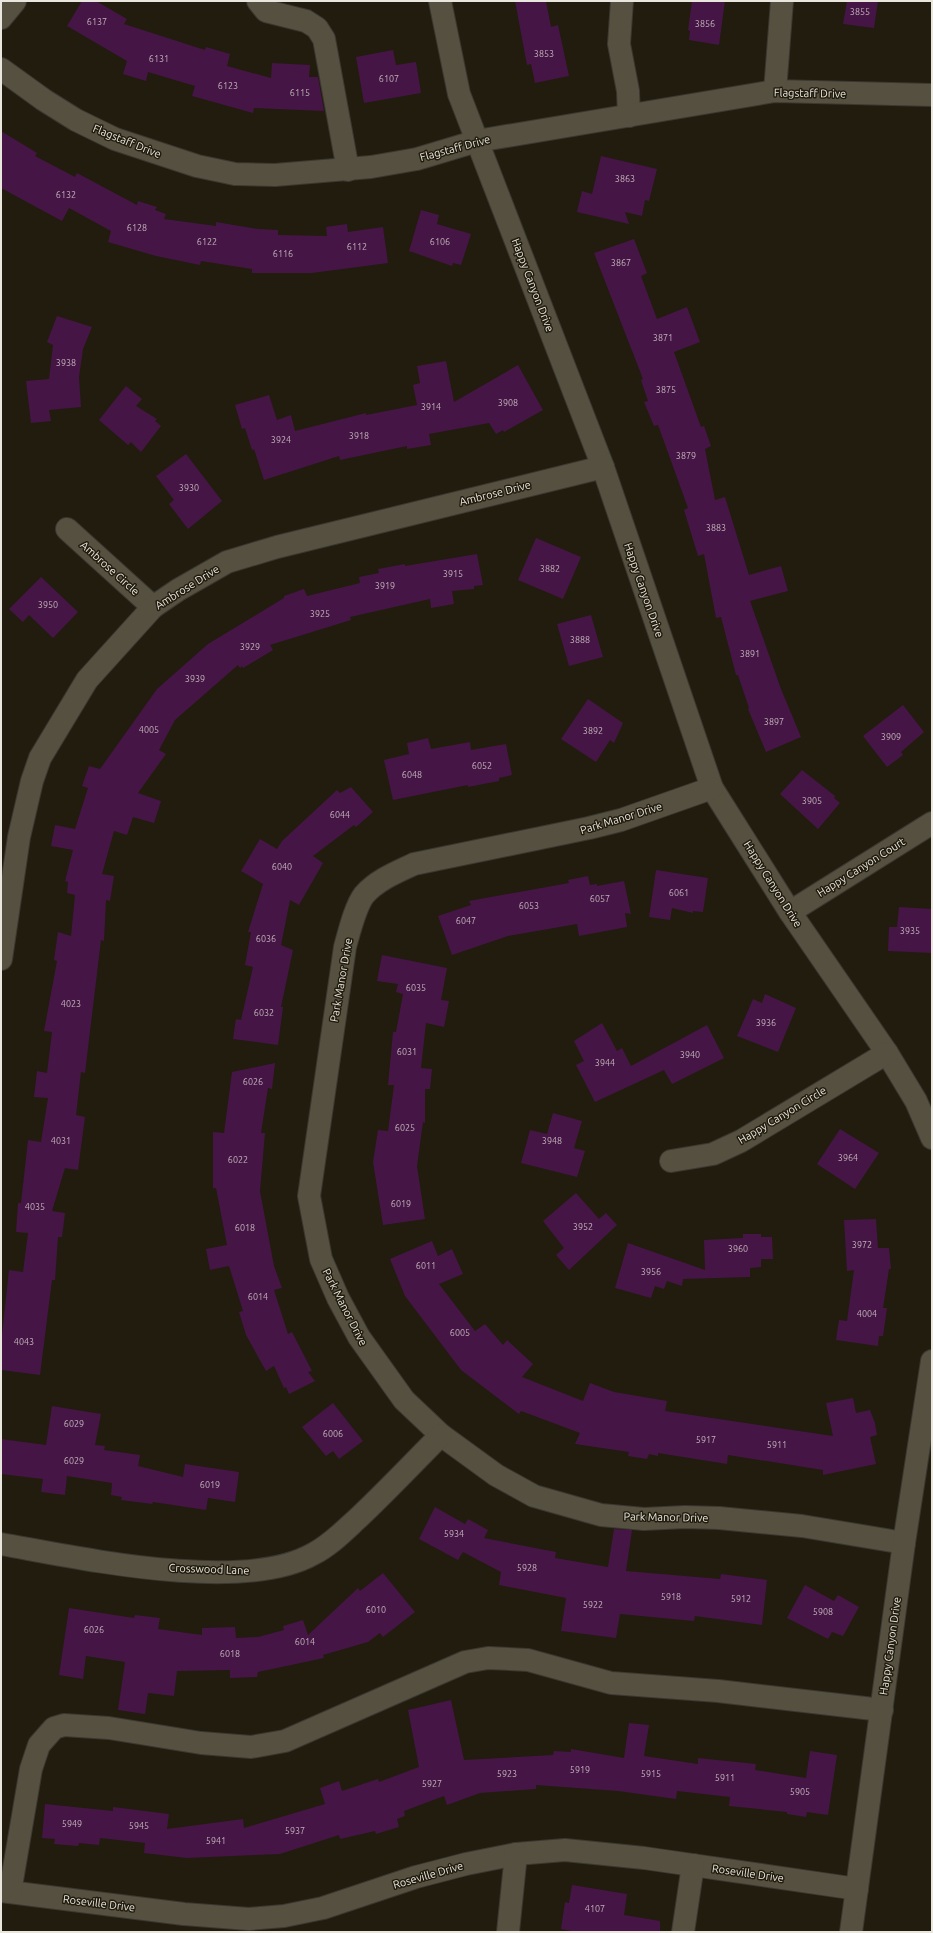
<svg xmlns="http://www.w3.org/2000/svg" width="933" height="1933" viewBox="0 0 933 1933" font-family="Ubuntu,sans-serif">
  <style>
    .building { fill: #451546 }
    .lines { fill: none; stroke-linecap: round; stroke-linejoin: round }
    .minor-casing { stroke: #3b3731; stroke-width: 24 }
    .minor { stroke: #555040; stroke-width: 22 }
    .labels { text-anchor: middle; dominant-baseline: central; stroke-width: 3; stroke-linejoin: round; paint-order: stroke }
    .number-label { font-size: 9px; fill: #c0b2b7 }
    .street-label { font-size: 11px; fill: #e9e6dd; stroke: #211c0e }
  </style>
  <rect width="100%" height="100%" fill="#211c0e"/>
  <g class="building">
    <polygon points="82,1 96,1 127,19 124,24 205,50 206,47 230,54 227,66 271,78 272,63 310,65 309,77 318,77 324,111 254,108 253,113 192,96 195,86 148,72 146,81 123,74 127,61 67,26"/>
    <polygon points="515,1 546,1 551,27 558,25 569,76 535,83 531,64 527,65"/>
    <polygon points="692,1 725,1 719,45 689,40 690,31 688,30"/>
    <polygon points="847,1 878,1 874,28 843,24"/>
    <polygon points="393,50 396,65 416,62 421,93 364,103 356,57"/>
    <polygon points="1,131 37,153 35,156 75,177 77,173 137,205 138,201 157,207 155,210 166,214 164,219 216,226 216,222 258,229 278,230 278,235 327,236 326,227 347,224 348,232 383,227 388,263 312,273 252,273 252,269 201,261 200,265 156,256 108,242 111,231 69,208 62,221 1,188"/>
    <polygon points="601,156 657,169 649,201 645,200 642,216 625,212 629,224 577,212 582,191 592,194"/>
    <polygon points="421,210 439,215 437,224 471,234 461,265 453,263 452,266 409,251"/>
    <polygon points="634,239 647,273 641,276 657,319 687,307 700,342 674,352 701,427 704,426 711,446 705,449 715,500 725,497 749,575 781,566 788,591 750,601 781,689 801,737 766,752 748,709 749,708 738,675 736,675 721,617 716,618 704,554 698,556 684,510 688,508 658,425 654,426 644,402 648,401 641,380 643,379 594,253"/>
    <polygon points="57,316 92,327 83,349 79,377 81,407 49,410 51,421 31,423 26,381 49,379 53,345 47,342"/>
    <polygon points="446,361 454,402 518,365 543,410 504,432 503,430 496,434 489,423 429,434 431,445 407,449 407,446 340,460 339,456 264,480 254,449 252,450 245,428 242,429 235,405 269,395 277,420 291,415 295,431 366,413 366,415 417,405 413,385 420,383 417,366"/>
    <polygon points="126,386 142,399 136,406 157,419 155,421 161,426 141,452 131,442 128,445 99,420"/>
    <polygon points="186,454 222,501 188,529 169,504 174,500 156,476"/>
    <polygon points="536,538 581,557 563,599 518,580"/>
    <polygon points="477,554 483,585 474,586 474,589 452,591 454,604 431,608 430,599 350,617 351,620 270,645 273,650 243,668 242,666 240,668 238,665 175,720 159,750 166,754 138,793 161,801 154,823 133,817 127,835 114,831 102,874 114,876 110,901 106,900 104,941 101,940 85,1073 81,1072 76,1115 85,1117 78,1170 65,1168 52,1211 65,1213 62,1237 58,1237 55,1280 52,1280 40,1375 1,1370 1,1344 9,1270 23,1272 28,1233 16,1232 18,1203 21,1203 28,1140 41,1142 48,1098 34,1097 37,1071 47,1073 52,1032 44,1031 57,961 54,960 58,932 71,936 75,895 67,893 68,882 65,881 73,850 51,846 55,825 75,829 88,788 82,786 89,766 100,769 157,689 208,644 284,598 284,596 304,589 307,596 360,583 359,577 379,573 378,569 405,564 405,566"/>
    <polygon points="41,577 78,612 53,638 29,615 23,622 9,609"/>
    <polygon points="591,615 603,657 569,666 557,624"/>
    <polygon points="588,699 623,723 614,743 610,740 596,762 561,739"/>
    <polygon points="903,705 924,732 901,752 903,755 887,767 863,736"/>
    <polygon points="428,738 431,749 470,742 471,750 506,744 512,775 499,778 499,781 468,787 468,785 393,800 384,760 409,754 407,743"/>
    <polygon points="802,770 835,796 834,798 840,803 818,829 780,794"/>
    <polygon points="351,787 373,812 356,827 354,825 313,856 323,863 299,905 290,900 281,945 293,950 281,1007 283,1007 278,1045 233,1039 236,1019 241,1020 253,967 245,965 251,932 248,932 263,884 241,871 260,839 277,849 282,841 337,790 340,793"/>
    <polygon points="656,870 708,878 703,912 693,911 693,913 672,908 670,920 649,917"/>
    <polygon points="588,876 590,885 597,884 597,886 624,881 631,914 625,913 627,927 579,936 577,924 508,936 452,955 438,916 471,905 469,901 569,883 568,880"/>
    <polygon points="899,907 932,909 932,953 888,951 889,927 897,927"/>
    <polygon points="382,955 447,968 441,1000 449,1001 444,1027 426,1023 421,1068 432,1069 430,1089 425,1089 425,1123 423,1122 417,1166 425,1219 383,1225 373,1162 378,1130 388,1131 394,1085 388,1085 393,1032 396,1032 403,994 396,992 398,984 377,981"/>
    <polygon points="765,994 796,1008 778,1052 737,1036 753,999 762,1003"/>
    <polygon points="602,1023 617,1051 622,1048 631,1066 707,1025 724,1058 672,1084 664,1070 595,1102 576,1065 584,1061 574,1041"/>
    <polygon points="275,1063 272,1089 268,1088 261,1133 265,1133 260,1191 274,1266 282,1288 274,1290 288,1334 292,1332 312,1371 308,1372 315,1381 289,1394 286,1387 284,1388 274,1366 266,1371 246,1335 239,1312 243,1311 229,1266 210,1270 206,1249 227,1245 216,1188 213,1188 213,1132 224,1133 232,1072"/>
    <polygon points="553,1113 582,1121 574,1148 585,1151 577,1177 521,1163 530,1130 547,1134"/>
    <polygon points="840,1129 879,1153 855,1189 817,1164"/>
    <polygon points="576,1193 599,1219 606,1213 617,1225 569,1270 556,1255 564,1248 543,1221"/>
    <polygon points="876,1219 878,1248 889,1248 891,1269 889,1269 883,1308 887,1308 883,1336 879,1336 878,1346 836,1340 839,1320 847,1321 854,1270 847,1271 844,1220"/>
    <polygon points="743,1234 761,1234 761,1237 772,1237 773,1259 761,1259 761,1267 750,1268 750,1277 683,1279 682,1286 667,1281 664,1289 655,1286 651,1298 615,1288 628,1243 705,1270 704,1240 743,1238"/>
    <polygon points="432,1241 438,1256 452,1249 463,1274 439,1284 475,1331 485,1324 503,1345 507,1340 533,1364 522,1377 583,1401 590,1383 614,1392 667,1401 665,1411 833,1436 826,1403 853,1398 856,1413 870,1410 875,1423 877,1435 870,1437 876,1464 823,1475 823,1470 728,1455 727,1464 658,1453 658,1456 649,1454 647,1459 628,1456 629,1452 575,1444 580,1433 521,1411 519,1414 461,1370 405,1296 390,1259"/>
    <polygon points="333,1403 363,1441 339,1459 333,1451 326,1456 302,1427"/>
    <polygon points="52,1406 101,1414 95,1445 105,1446 104,1450 140,1455 138,1466 183,1477 185,1464 239,1472 235,1502 208,1498 206,1510 153,1502 152,1504 121,1500 122,1497 111,1495 112,1483 67,1476 65,1495 41,1492 43,1479 1,1474 1,1439 46,1445"/>
    <polygon points="435,1507 465,1524 468,1519 488,1530 484,1538 556,1552 555,1558 608,1567 614,1529 632,1530 626,1571 720,1579 721,1574 767,1580 762,1625 695,1616 694,1621 620,1614 616,1638 561,1631 566,1598 499,1585 501,1572 463,1552 458,1560 419,1539"/>
    <polygon points="383,1573 415,1612 383,1637 380,1633 368,1642 323,1655 324,1658 258,1672 257,1677 230,1678 230,1670 177,1671 174,1696 148,1693 145,1714 118,1710 125,1662 86,1656 83,1679 59,1675 69,1608 134,1618 135,1615 160,1618 158,1629 202,1635 202,1628 235,1627 236,1638 258,1637 284,1630 283,1626 303,1620 308,1635 358,1588 360,1591"/>
    <polygon points="805,1585 834,1601 838,1595 859,1607 843,1636 832,1632 828,1639 787,1618"/>
    <polygon points="451,1700 464,1760 553,1755 554,1751 571,1752 571,1749 624,1758 629,1723 649,1725 644,1756 698,1764 698,1758 756,1764 755,1770 806,1778 810,1751 837,1755 828,1815 807,1812 806,1817 787,1814 787,1812 729,1806 730,1797 677,1791 676,1799 618,1791 536,1785 536,1789 480,1793 447,1805 444,1796 404,1811 405,1816 397,1819 399,1827 376,1834 375,1831 340,1839 339,1835 280,1854 187,1858 144,1853 145,1843 100,1838 99,1845 79,1843 78,1846 54,1844 55,1839 42,1838 45,1804 113,1811 113,1807 169,1814 167,1829 243,1819 244,1828 325,1804 320,1788 339,1781 342,1791 378,1779 379,1782 419,1767 408,1710"/>
    <polygon points="572,1885 627,1894 624,1915 660,1921 660,1932 576,1932 561,1929 565,1902 569,1903"/>
  </g>
  <g class="lines">
    <defs>
      <g id="minor">
        <polyline points="258,1 266,11 306,21 317,28 324,39 348,170"/>
        <polyline points="440,1 459,94 603,467 712,788 790,912 887,1053 916,1101 932,1138"/>
        <polyline points="622,1 619,44 628,91 629,116"/>
        <polyline points="1,18 15,1"/>
        <polyline points="1,69 44,100 76,120 115,139 197,166 235,174 275,175 371,167 417,159 477,141 775,91 932,95"/>
        <polyline points="775,91 782,1"/>
        <polyline points="67,529 153,607"/>
        <path d="M712,788L621,820L589,828L414,864C397,872 377,880 364,895C355,907 349,933 345,947L309,1196L321,1259L338,1298L359,1337L404,1400L441,1435L496,1475L534,1496L601,1515L644,1519L685,1517L719,1518L802,1526L904,1543"/>
        <polyline points="790,912 932,823"/>
        <polyline points="1,959 19,837 32,781 40,758 87,680 153,607 178,590 227,562 277,547 603,467"/>
        <polyline points="671,1161 713,1154 741,1141 887,1053"/>
        <path d="M1,1544C81,1558 242,1594 313,1554C329,1546 343,1532 356,1520C385,1493 413,1463 441,1435"/>
        <polyline points="1,1891 184,1914 249,1919 284,1916 323,1908 416,1877 466,1864 516,1854 565,1850 644,1858 857,1889"/>
        <polyline points="10,1892 31,1769 39,1745 54,1728 64,1725 109,1728 201,1743 251,1747 285,1741 465,1662 488,1658 528,1660 611,1683 718,1691 882,1710"/>
        <polyline points="508,1932 516,1854"/>
        <polyline points="683,1932 693,1865"/>
        <polyline points="851,1932 904,1543 932,1361"/>
      </g>
    </defs>
    <use href="#minor" class="minor-casing"/>
    <use href="#minor" class="minor"/>
  </g>
  <g class="labels">
    <g class="number-label">
      <text x="860" y="12">3855</text>
      <text x="97" y="22">6137</text>
      <text x="705" y="24">3856</text>
      <text x="544" y="54">3853</text>
      <text x="159" y="59">6131</text>
      <text x="389" y="79">6107</text>
      <text x="228" y="86">6123</text>
      <text x="300" y="93">6115</text>
      <text x="625" y="179">3863</text>
      <text x="66" y="195">6132</text>
      <text x="137" y="228">6128</text>
      <text x="207" y="242">6122</text>
      <text x="440" y="242">6106</text>
      <text x="357" y="247">6112</text>
      <text x="283" y="254">6116</text>
      <text x="621" y="263">3867</text>
      <text x="663" y="338">3871</text>
      <text x="66" y="363">3938</text>
      <text x="666" y="390">3875</text>
      <text x="508" y="403">3908</text>
      <text x="431" y="407">3914</text>
      <text x="359" y="436">3918</text>
      <text x="281" y="440">3924</text>
      <text x="686" y="456">3879</text>
      <text x="189" y="488">3930</text>
      <text x="716" y="528">3883</text>
      <text x="550" y="569">3882</text>
      <text x="453" y="574">3915</text>
      <text x="385" y="586">3919</text>
      <text x="48" y="605">3950</text>
      <text x="320" y="614">3925</text>
      <text x="580" y="640">3888</text>
      <text x="250" y="647">3929</text>
      <text x="750" y="654">3891</text>
      <text x="195" y="679">3939</text>
      <text x="774" y="722">3897</text>
      <text x="149" y="730">4005</text>
      <text x="593" y="731">3892</text>
      <text x="891" y="737">3909</text>
      <text x="482" y="766">6052</text>
      <text x="412" y="775">6048</text>
      <text x="812" y="801">3905</text>
      <text x="340" y="815">6044</text>
      <text x="282" y="867">6040</text>
      <text x="679" y="893">6061</text>
      <text x="600" y="899">6057</text>
      <text x="529" y="906">6053</text>
      <text x="466" y="921">6047</text>
      <text x="910" y="931">3935</text>
      <text x="266" y="939">6036</text>
      <text x="416" y="988">6035</text>
      <text x="71" y="1004">4023</text>
      <text x="264" y="1013">6032</text>
      <text x="766" y="1023">3936</text>
      <text x="407" y="1052">6031</text>
      <text x="690" y="1055">3940</text>
      <text x="605" y="1063">3944</text>
      <text x="253" y="1082">6026</text>
      <text x="405" y="1128">6025</text>
      <text x="61" y="1141">4031</text>
      <text x="552" y="1141">3948</text>
      <text x="848" y="1158">3964</text>
      <text x="238" y="1160">6022</text>
      <text x="401" y="1204">6019</text>
      <text x="35" y="1207">4035</text>
      <text x="583" y="1227">3952</text>
      <text x="245" y="1228">6018</text>
      <text x="862" y="1245">3972</text>
      <text x="738" y="1249">3960</text>
      <text x="426" y="1266">6011</text>
      <text x="651" y="1272">3956</text>
      <text x="258" y="1297">6014</text>
      <text x="867" y="1314">4004</text>
      <text x="460" y="1333">6005</text>
      <text x="24" y="1342">4043</text>
      <text x="74" y="1424">6029</text>
      <text x="333" y="1434">6006</text>
      <text x="706" y="1440">5917</text>
      <text x="777" y="1445">5911</text>
      <text x="74" y="1461">6029</text>
      <text x="210" y="1485">6019</text>
      <text x="454" y="1534">5934</text>
      <text x="527" y="1568">5928</text>
      <text x="671" y="1597">5918</text>
      <text x="741" y="1599">5912</text>
      <text x="593" y="1605">5922</text>
      <text x="376" y="1610">6010</text>
      <text x="823" y="1612">5908</text>
      <text x="94" y="1630">6026</text>
      <text x="305" y="1642">6014</text>
      <text x="230" y="1654">6018</text>
      <text x="580" y="1770">5919</text>
      <text x="507" y="1774">5923</text>
      <text x="651" y="1774">5915</text>
      <text x="725" y="1778">5911</text>
      <text x="432" y="1784">5927</text>
      <text x="800" y="1792">5905</text>
      <text x="72" y="1824">5949</text>
      <text x="139" y="1826">5945</text>
      <text x="295" y="1831">5937</text>
      <text x="216" y="1841">5941</text>
      <text x="595" y="1909">4107</text>
    </g>
    <g class="street-label">
      <text transform="translate(810 93) rotate(1)">Flagstaff Drive</text>
      <text transform="translate(127 141) rotate(22)">Flagstaff Drive</text>
      <text transform="translate(455 148) rotate(-15)">Flagstaff Drive</text>
      <text transform="translate(533 285) rotate(69)">Happy Canyon Drive</text>
      <text transform="translate(495 493) rotate(-14)">Ambrose Drive</text>
      <text transform="translate(110 568) rotate(42)">Ambrose Circle</text>
      <text transform="translate(187 587) rotate(-32)">Ambrose Drive</text>
      <text transform="translate(644 590) rotate(71)">Happy Canyon Drive</text>
      <text transform="translate(621 818) rotate(-17)">Park Manor Drive</text>
      <text transform="translate(861 867) rotate(-32)">Happy Canyon Court</text>
      <text transform="translate(773 884) rotate(58)">Happy Canyon Drive</text>
      <text transform="translate(341 980) rotate(-80)">Park Manor Drive</text>
      <text transform="translate(782 1115) rotate(-31)">Happy Canyon Circle</text>
      <text transform="translate(345 1307) rotate(63)">Park Manor Drive</text>
      <text transform="translate(666 1517) rotate(1)">Park Manor Drive</text>
      <text transform="translate(209 1569) rotate(2)">Crosswood Lane</text>
      <text transform="translate(890 1646) rotate(-82)">Happy Canyon Drive</text>
      <text transform="translate(748 1873) rotate(8)">Roseville Drive</text>
      <text transform="translate(428 1875) rotate(-16)">Roseville Drive</text>
      <text transform="translate(99 1903) rotate(7)">Roseville Drive</text>
    </g>
  </g>
  <rect width="933" height="1933" fill="none" stroke="#e9e6dd" stroke-width="4"/>
</svg>
